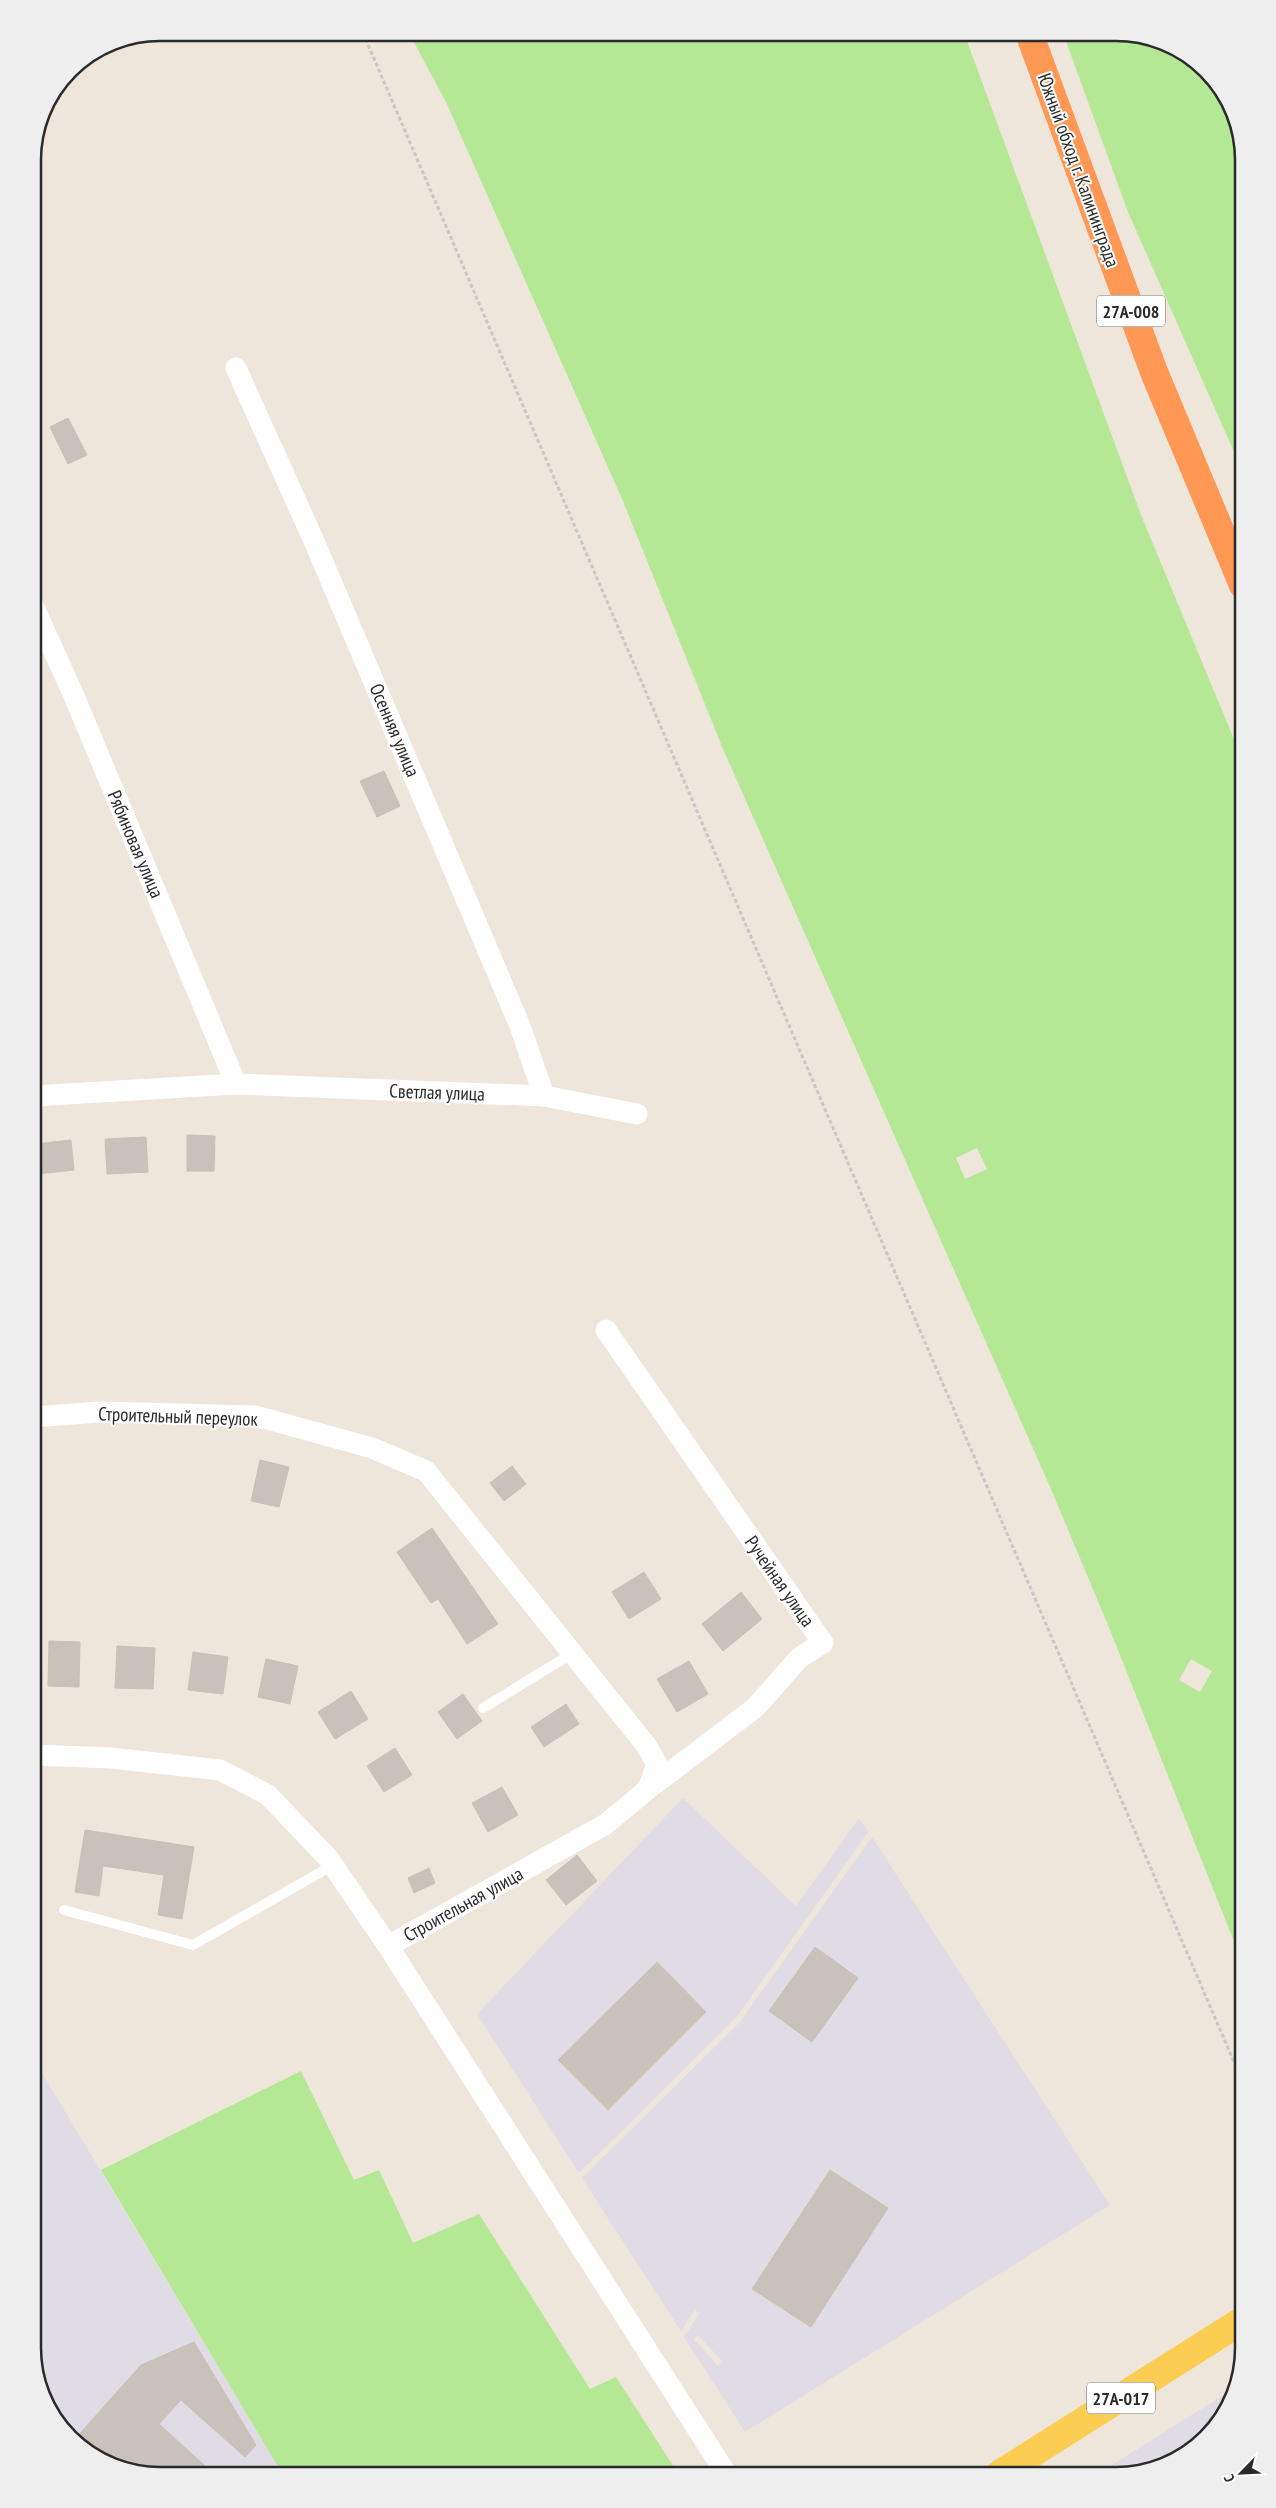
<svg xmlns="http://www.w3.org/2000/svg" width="1276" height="2508" viewBox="0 0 1276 2508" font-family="'PT Sans Narrow',sans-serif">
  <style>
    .industrial { fill: #dfdce5; fill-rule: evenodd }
    .green { fill: #b4e894; fill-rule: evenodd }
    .building { fill: #c9c2bb; stroke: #c9c1b5 }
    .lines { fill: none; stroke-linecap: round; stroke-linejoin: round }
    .path { stroke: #c8c8c8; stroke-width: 3; stroke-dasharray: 4 2.5; stroke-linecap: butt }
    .lane { stroke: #fff; stroke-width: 10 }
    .street { stroke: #fff; stroke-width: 21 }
    .primary { stroke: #fbcd53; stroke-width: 28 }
    .highway { stroke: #ff9855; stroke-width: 28 }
    .labels { text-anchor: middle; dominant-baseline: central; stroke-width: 4; stroke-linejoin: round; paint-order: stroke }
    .shield { fill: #fff; stroke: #6a6a6a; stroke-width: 1 }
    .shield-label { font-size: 18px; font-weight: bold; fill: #2a2a2a }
    .street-label { font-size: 19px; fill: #2a2a2a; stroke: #fff }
    .rim { fill: none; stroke: #2a2a2a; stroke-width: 2.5 }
  </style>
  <rect width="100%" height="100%" fill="#eee5db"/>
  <g class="industrial">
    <polygon points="683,1798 796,1906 859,1818 868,1832 736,2018 579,2173 477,2014"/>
    <path d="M872,1837L1110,2205L745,2432L684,2337L700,2313L695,2310L681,2331L582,2178L740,2022ZM698,2335L722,2361L718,2366L694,2339Z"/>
    <polygon points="33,2058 283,2475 152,2475 83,2449 42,2396 33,2347"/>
    <polygon points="1230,2391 1222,2419 1164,2466 1115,2475 1096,2475"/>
  </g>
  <g class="green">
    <path d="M409,33H964L1141,515L1243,761V1964L1108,1625L1051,1489L723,749L623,501L446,102ZM977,1148L987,1169L965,1179L956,1158ZM1191,1659L1212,1671L1200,1692L1179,1680Z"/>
    <polygon points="1063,33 1124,33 1193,59 1234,112 1243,161 1243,472 1128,212"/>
    <polygon points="301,2071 354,2180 379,2170 413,2243 479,2214 590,2389 616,2377 679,2475 283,2475 101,2170"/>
  </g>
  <g class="building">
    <polygon points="68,418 87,455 68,464 50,427"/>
    <polygon points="384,771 400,806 377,817 360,781"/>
    <polygon points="187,1135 215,1136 214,1171 187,1171"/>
    <polygon points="146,1137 148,1172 107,1174 105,1139"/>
    <polygon points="71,1140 74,1170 38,1174 35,1144"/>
    <polygon points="260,1460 289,1467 279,1507 251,1501"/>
    <polygon points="512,1466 526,1484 504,1501 490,1483"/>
    <polygon points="432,1528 498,1624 467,1644 438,1599 431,1603 397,1552"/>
    <polygon points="644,1572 661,1599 629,1619 612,1592"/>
    <polygon points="741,1592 762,1619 723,1651 702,1624"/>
    <polygon points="49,1641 80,1642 79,1687 48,1686"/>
    <polygon points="117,1646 155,1648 153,1689 115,1688"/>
    <polygon points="193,1652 228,1657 223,1694 188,1690"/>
    <polygon points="266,1659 298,1666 290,1704 258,1697"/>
    <polygon points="689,1661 708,1694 677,1712 657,1679"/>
    <polygon points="351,1691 368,1719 335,1739 318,1712"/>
    <polygon points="463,1694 482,1721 457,1739 438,1712"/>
    <polygon points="566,1704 579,1724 544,1747 531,1727"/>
    <polygon points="395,1748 412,1775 384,1792 367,1766"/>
    <polygon points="502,1787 518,1815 488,1832 472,1803"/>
    <polygon points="85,1830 194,1847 182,1919 158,1915 164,1875 103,1866 99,1896 75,1892"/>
    <polygon points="577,1855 597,1881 566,1905 546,1880"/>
    <polygon points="429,1868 435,1883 414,1893 408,1878"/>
    <polygon points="815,1947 858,1978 812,2042 769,2011"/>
    <polygon points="657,1962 706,2012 608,2110 558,2060"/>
    <polygon points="830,2170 888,2208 811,2327 752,2289"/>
    <polygon points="194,2342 256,2445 245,2457 181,2400 159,2424 215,2475 153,2475 83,2449 75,2439 141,2365"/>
  </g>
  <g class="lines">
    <polyline class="path" points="363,33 1243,2083"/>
    <g class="lane">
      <polyline points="483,1708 573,1653"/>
      <polyline points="64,1910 193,1945 333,1865"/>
    </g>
    <g class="street">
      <polyline points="236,368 314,541 520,1026 544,1096"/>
      <polyline points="33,605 74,696 236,1084"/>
      <polyline points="33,1096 236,1084 544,1096 637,1114"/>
      <polyline points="606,1330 823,1643 799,1658 756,1707 648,1789"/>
      <polyline points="33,1417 100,1412 256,1416 372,1448 426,1471 646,1745 657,1764 648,1789 606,1824 388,1946"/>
      <polyline points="33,1755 111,1758 220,1770 268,1795 328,1858 388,1946 727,2475"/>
    </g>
    <polyline class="primary" points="998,2475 1243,2320"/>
    <polyline class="highway" points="1029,33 1154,372 1243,585"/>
  </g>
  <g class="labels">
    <g class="shield">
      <rect x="1097" y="295.5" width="68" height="31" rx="4"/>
      <rect x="1087" y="2382.5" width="68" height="31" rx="4"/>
    </g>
    <g class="shield-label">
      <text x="1131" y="311">27А-008</text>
      <text x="1121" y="2398">27А-017</text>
    </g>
    <g class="street-label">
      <text transform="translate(1079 170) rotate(70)">Южный обход г. Калининграда</text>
      <text transform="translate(395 730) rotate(67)">Осенняя улица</text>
      <text transform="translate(136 844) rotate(67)">Рябиновая улица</text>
      <text transform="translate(437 1092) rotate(2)">Светлая улица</text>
      <text transform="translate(178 1416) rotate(2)">Строительный переулок</text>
      <text transform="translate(780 1581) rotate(55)">Ручейная улица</text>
      <text transform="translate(463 1904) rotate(-29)">Строительная улица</text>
    </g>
  </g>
  <path d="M0 0H1276V2508H0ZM160 41H1116A119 119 0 0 1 1235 160V2348A119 119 0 0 1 1116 2467H160A119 119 0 0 1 41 2348V160A119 119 0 0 1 160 41Z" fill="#eee" fill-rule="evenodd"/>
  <path class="rim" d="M160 41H1116A119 119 0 0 1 1235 160V2348A119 119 0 0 1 1116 2467H160A119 119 0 0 1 41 2348V160A119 119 0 0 1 160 41Z"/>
  <g transform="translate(1241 2473) rotate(246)" stroke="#ffffff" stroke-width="4" paint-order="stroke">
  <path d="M0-4L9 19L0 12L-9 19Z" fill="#2a2a2a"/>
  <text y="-8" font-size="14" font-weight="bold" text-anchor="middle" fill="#2a2a2a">С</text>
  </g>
</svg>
